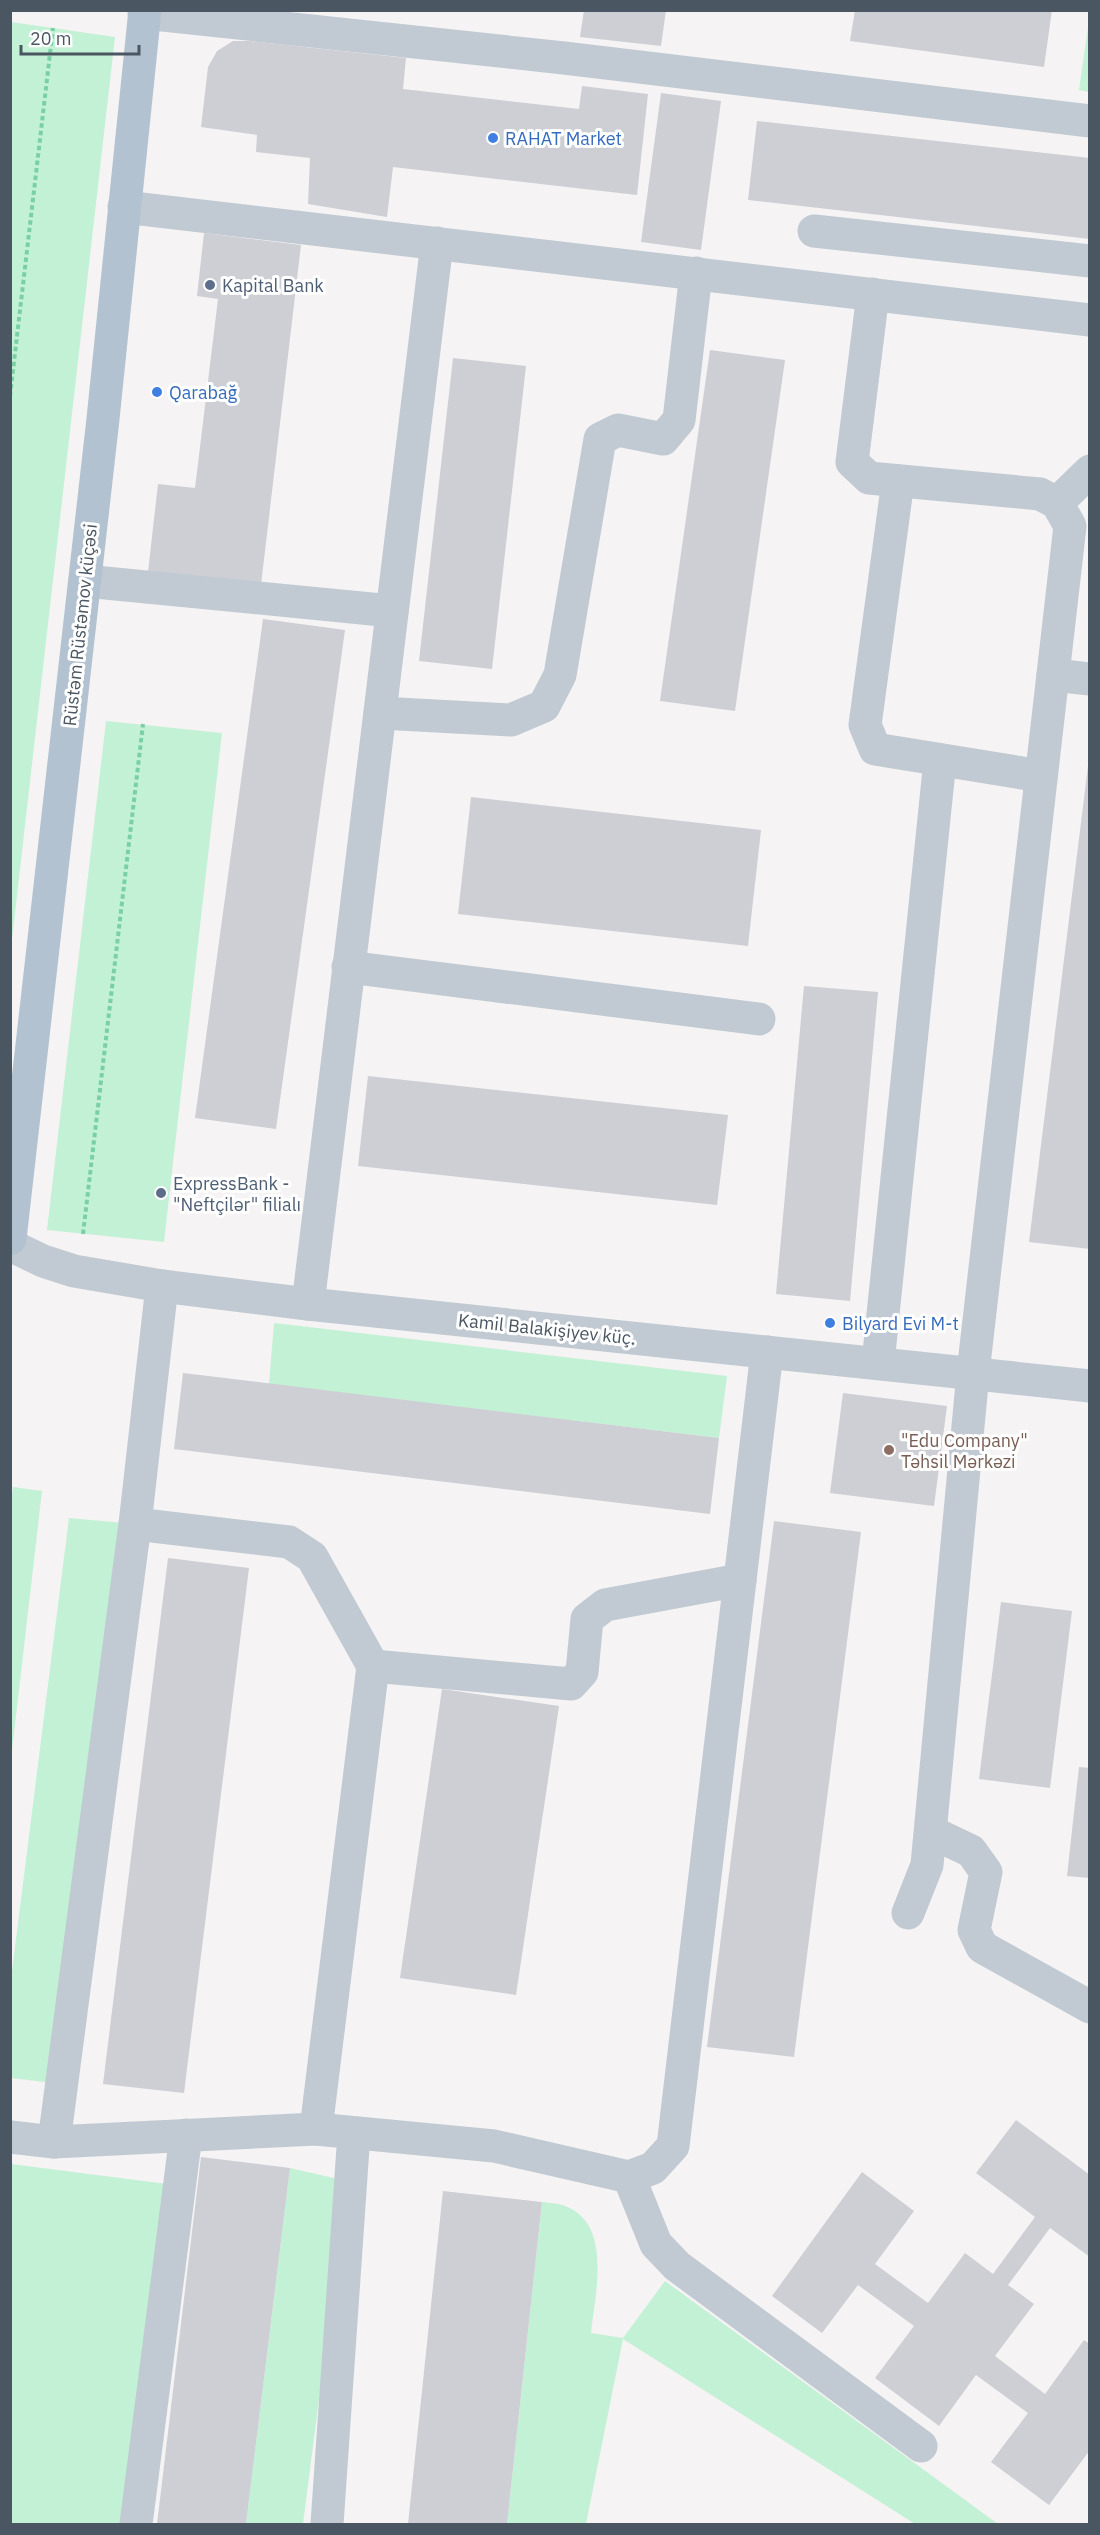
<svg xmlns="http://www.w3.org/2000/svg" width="1100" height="2535" viewBox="0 0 1100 2535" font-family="'IBM Plex Sans',sans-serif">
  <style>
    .green { fill: #c3f1d5 }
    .building { fill: #cdcfd5 }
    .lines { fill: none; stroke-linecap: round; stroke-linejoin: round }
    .path { stroke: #7ad0a6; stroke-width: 4; stroke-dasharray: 4.5 3; stroke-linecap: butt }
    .minor { stroke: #c1cad2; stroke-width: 33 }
    .major { stroke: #b3c2d1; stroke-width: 33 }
    .shop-dot { fill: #3f7fe0; stroke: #fff; stroke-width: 2 }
    .service-dot { fill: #5c6f8a; stroke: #fff; stroke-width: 2 }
    .education-dot { fill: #8d6e63; stroke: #fff; stroke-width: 2 }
    .labels { text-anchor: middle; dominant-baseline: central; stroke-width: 6; stroke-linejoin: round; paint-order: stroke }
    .shop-label { font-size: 18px; fill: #366cbe; stroke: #fff; text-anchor: start }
    .service-label { font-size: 18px; fill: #4e5e75; stroke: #fff; text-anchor: start }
    .street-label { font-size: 18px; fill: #4a5661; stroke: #fff }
    .education-label { font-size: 18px; fill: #785e54; stroke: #fff; text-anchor: start }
  </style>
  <rect width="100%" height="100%" fill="#f5f3f3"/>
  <g class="green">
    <polygon points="1089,20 1090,92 1089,92 1079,90"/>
    <polygon points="11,22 115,37 11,948 10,22"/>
    <polygon points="106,721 222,733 164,1242 47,1230"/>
    <polygon points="274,1323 727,1376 719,1438 269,1384"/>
    <polygon points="13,1487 42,1491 11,1759 10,1509"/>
    <polygon points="69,1518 135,1524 62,2084 11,2078 11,1979"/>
    <polygon points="11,2164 167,2184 120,2523 116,2524 11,2524"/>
    <polygon points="290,2168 347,2181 303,2524 246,2524"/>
    <path d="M542,2202C549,2203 558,2203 565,2206C613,2224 595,2294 591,2333L623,2338L665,2281L998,2524H915L623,2339L586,2524H507Z"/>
  </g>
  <g class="building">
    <polygon points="584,10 666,10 661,46 580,37"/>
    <polygon points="855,10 1052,10 1044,67 850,41"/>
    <polygon points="233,41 250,41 406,58 403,89 579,109 582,86 648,94 637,195 393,167 387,217 308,204 310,158 256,152 257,135 201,127 208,67 217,51"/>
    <polygon points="661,93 721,101 701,250 641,242"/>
    <polygon points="757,121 1090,158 1090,239 748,200"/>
    <polygon points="204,233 301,245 261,585 148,572 158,484 195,488 218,299 197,296"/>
    <polygon points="710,350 785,360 735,711 660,701"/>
    <polygon points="453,358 526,366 492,669 419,661"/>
    <polygon points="263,619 345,630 276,1129 195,1118"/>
    <polygon points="1088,766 1090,766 1090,1249 1029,1242"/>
    <polygon points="471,797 761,830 748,946 458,914"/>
    <polygon points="804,986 878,992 850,1301 776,1294"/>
    <polygon points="368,1076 728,1115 717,1205 358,1166"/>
    <polygon points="183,1373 719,1438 710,1514 174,1449"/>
    <polygon points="843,1393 947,1406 934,1506 830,1493"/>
    <polygon points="774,1521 861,1532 794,2057 707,2047"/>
    <polygon points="168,1558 249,1568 184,2093 103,2084"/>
    <polygon points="1001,1602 1072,1611 1050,1788 979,1779"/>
    <polygon points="442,1689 559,1706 516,1995 400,1978"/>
    <polygon points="1079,1767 1090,1768 1090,1878 1067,1876"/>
    <polygon points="1016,2120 1090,2175 1090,2257 1050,2228 1008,2285 1034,2304 995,2356 1045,2394 1084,2340 1090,2344 1090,2450 1049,2505 991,2462 1028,2413 976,2375 939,2426 875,2378 914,2326 858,2285 822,2333 772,2296 862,2172 914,2211 875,2264 928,2303 965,2253 993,2274 1035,2217 976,2173"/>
    <polygon points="201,2157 290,2168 246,2524 157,2524"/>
    <polygon points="443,2191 542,2202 507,2524 408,2524"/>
  </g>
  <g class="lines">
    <g class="path">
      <polyline points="10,396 53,28"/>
      <polyline points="83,1234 143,724"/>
    </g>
    <g class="minor">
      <polyline points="144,13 564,58 1090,121"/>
      <polyline points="124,207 1090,320"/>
      <polyline points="814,231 1090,261"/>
      <polyline points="873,294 852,462 869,478 1040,494 1057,503 1070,526 973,1373 927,1865 908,1913"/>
      <polyline points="898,481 865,725 875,749 1041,776"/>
      <polyline points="1057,503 1090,471"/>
      <polyline points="85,581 392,611"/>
      <polyline points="1053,675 1090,679"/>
      <polyline points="380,713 511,720 544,706 560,675 600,439 618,430 663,439 679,420 696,273"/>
      <polyline points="348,967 759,1019"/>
      <polyline points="10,1245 43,1261 74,1271 162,1286 308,1304 1090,1386"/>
      <polyline points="308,1304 437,243"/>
      <polyline points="878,1363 940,760"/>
      <polyline points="135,1524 289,1542 312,1557 373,1666 316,2129"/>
      <polyline points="373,1666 571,1684 582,1672 587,1619 605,1605 740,1580"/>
      <polyline points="931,1832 971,1851 986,1872 974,1930 982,1947 1090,2007"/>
      <polyline points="10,2137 54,2142 316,2129 494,2146 629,2177 653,2168 673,2146 767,1352"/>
      <polyline points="54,2142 135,1524 162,1286"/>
      <polyline points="629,2177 656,2244 677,2266 921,2446"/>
      <polyline points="136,2524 186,2135"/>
      <polyline points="327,2524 354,2133"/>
    </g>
    <polyline class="major" points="10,1239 103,419 145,10"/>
  </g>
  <g class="shop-dot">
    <circle cx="493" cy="138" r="6"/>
    <circle cx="157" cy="392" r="6"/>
    <circle cx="830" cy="1323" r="6"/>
  </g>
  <g class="service-dot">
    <circle cx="210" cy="285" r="6"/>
    <circle cx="161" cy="1193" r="6"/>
  </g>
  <circle class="education-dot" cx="889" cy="1450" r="6"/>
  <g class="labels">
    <g class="shop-label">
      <text x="505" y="138">RAHAT Market</text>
      <text x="169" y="392">Qarabağ</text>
      <text x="842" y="1323">Bilyard Evi M-t</text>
    </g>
    <g class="service-label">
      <text x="222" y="285">Kapital Bank</text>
      <text x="173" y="1183">ExpressBank -<tspan x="173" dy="21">"Neftçilər" filialı</tspan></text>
    </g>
    <g class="street-label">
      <text transform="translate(80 625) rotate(-84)">Rüstəm Rüstəmov küçəsi</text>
      <text transform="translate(547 1329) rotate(6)">Kamil Balakişiyev küç.</text>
    </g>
    <g class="education-label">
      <text x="901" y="1440">"Edu Company"<tspan x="901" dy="21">Təhsil Mərkəzi</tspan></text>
    </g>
  </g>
  <rect width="1100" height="2535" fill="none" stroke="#4a5661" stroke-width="24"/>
  <path d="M21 45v9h118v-9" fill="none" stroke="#4a5661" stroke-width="3"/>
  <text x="30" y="45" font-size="18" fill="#4a5661" stroke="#ffffff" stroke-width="4.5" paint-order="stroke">20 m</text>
</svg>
